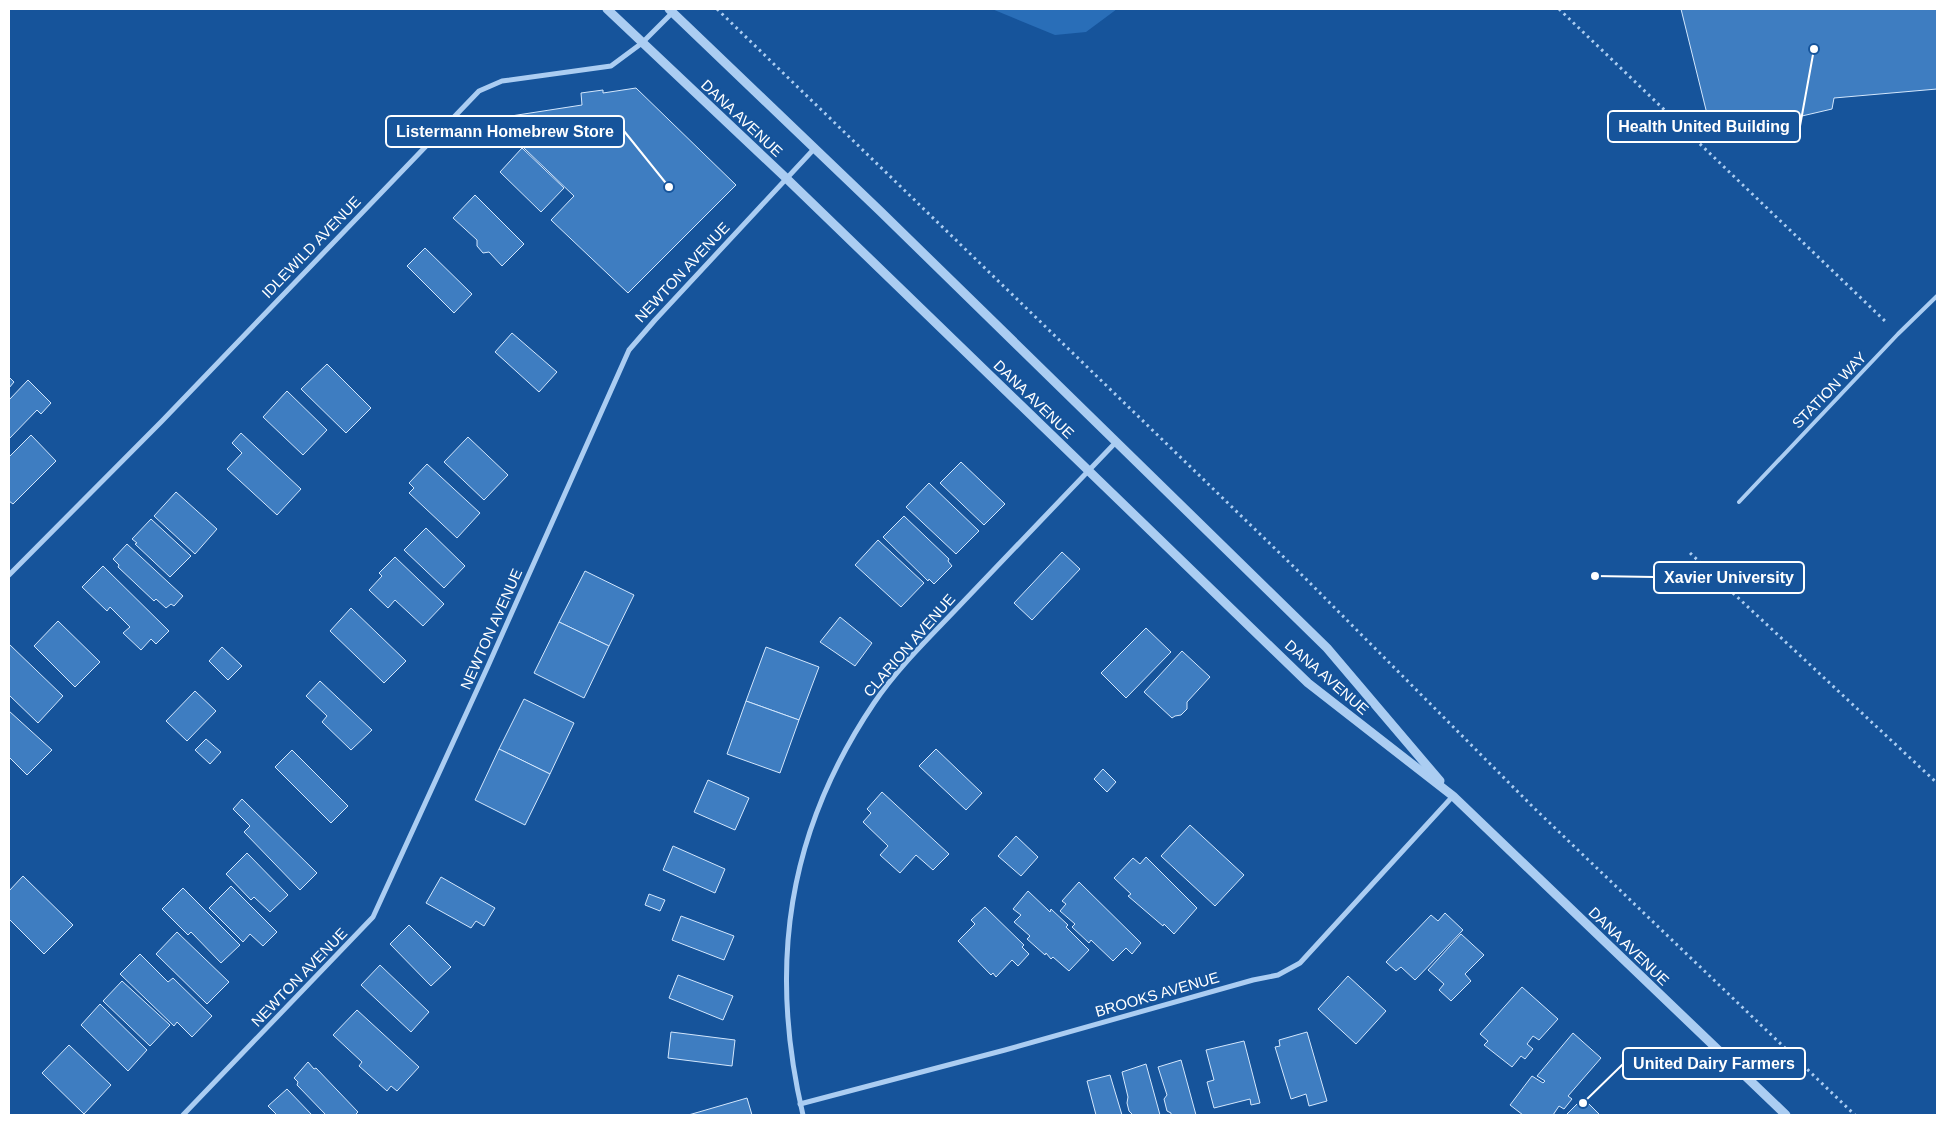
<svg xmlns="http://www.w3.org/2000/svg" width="1946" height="1124" viewBox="0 0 1946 1124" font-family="Helvetica,sans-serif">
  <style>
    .green { fill: #296eb8 }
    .building { fill: #3e7dc1; stroke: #d3e7fd }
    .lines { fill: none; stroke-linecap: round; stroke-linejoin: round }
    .path { stroke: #abcdf2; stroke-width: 3; stroke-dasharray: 2.5 4; stroke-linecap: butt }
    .service { stroke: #abcdf2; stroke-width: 4 }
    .minor { stroke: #abcdf2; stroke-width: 5 }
    .tertiary { stroke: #abcdf2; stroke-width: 9 }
    .labels { text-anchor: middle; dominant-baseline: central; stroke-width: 4; stroke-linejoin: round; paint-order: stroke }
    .street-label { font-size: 15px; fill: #fff; stroke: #16549b }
    .leader { fill: none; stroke: #fff; stroke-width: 2 }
    .callout-dot { fill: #fff; stroke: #16549b; stroke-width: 2 }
    .callout { fill: #16549b; stroke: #fff; stroke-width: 2 }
    .callout-label { font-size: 16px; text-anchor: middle; font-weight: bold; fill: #fff }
  </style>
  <rect width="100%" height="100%" fill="#16549b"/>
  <polygon class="green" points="992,9 1117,9 1086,32 1055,35"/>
  <g class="building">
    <polygon points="1681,9 1937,9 1937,89 1834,98 1832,109 1789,119 1787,113 1710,126"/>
    <polygon points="636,88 736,185 628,293 551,220 574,196 501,126 511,116 582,105 581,93 603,90 603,93"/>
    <polygon points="522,148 564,188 541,212 500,172"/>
    <polygon points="475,195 524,244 502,266 489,252 483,253 477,246 477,240 453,218"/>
    <polygon points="425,248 472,294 454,313 407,266"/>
    <polygon points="512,333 557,372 539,392 495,352"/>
    <polygon points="327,364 371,408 346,433 301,389"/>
    <polygon points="9,377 14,382 9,388"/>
    <polygon points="28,380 51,403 41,414 37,410 9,439 9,400"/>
    <polygon points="287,391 327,430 303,455 263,417"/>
    <polygon points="241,433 301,489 277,515 227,469 242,453 232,443"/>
    <polygon points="31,435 56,461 13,504 9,501 9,457"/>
    <polygon points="468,437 508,475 484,500 444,462"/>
    <polygon points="961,462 1005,504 984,525 940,483"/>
    <polygon points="427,464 480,513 457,538 409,493 414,488 409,483"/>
    <polygon points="929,483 979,531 956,554 906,507"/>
    <polygon points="176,492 217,529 195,554 154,516"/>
    <polygon points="904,516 949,559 948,561 952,566 934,584 929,579 928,581 883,537"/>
    <polygon points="151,519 191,556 170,577 135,544 137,543 132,539"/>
    <polygon points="426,528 465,566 444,588 404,550"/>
    <polygon points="878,540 924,583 901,607 855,565"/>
    <polygon points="127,544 183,596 174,606 171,604 166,608 156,599 154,601 118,567 119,565 113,559"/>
    <polygon points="1062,552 1080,569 1032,620 1014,603"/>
    <polygon points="395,557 444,604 423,626 395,600 388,608 369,590 382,576 379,573"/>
    <polygon points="103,566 169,631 156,644 151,639 141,650 123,633 130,627 110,607 107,611 82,587"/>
    <polygon points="585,571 634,595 609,646 559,622"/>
    <polygon points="351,608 406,661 384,683 330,631"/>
    <polygon points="840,617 872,643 855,666 820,642"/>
    <polygon points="58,621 100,662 75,687 34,646"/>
    <polygon points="559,622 609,646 584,698 534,673"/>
    <polygon points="1146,628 1171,652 1126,698 1101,673"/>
    <polygon points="9,644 63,696 38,723 9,695"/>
    <polygon points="222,647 242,666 228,680 209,661"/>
    <polygon points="766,647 819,667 799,720 746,701"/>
    <polygon points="1182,651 1210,677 1187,702 1187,709 1181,715 1175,716 1172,718 1144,692"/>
    <polygon points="320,681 372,730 351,750 322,722 327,716 306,696"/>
    <polygon points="195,691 216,711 187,741 166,721"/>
    <polygon points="524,699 574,723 550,774 499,749"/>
    <polygon points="746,701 799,720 780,773 727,754"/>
    <polygon points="9,711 52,750 27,775 9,757"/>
    <polygon points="206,739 221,752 210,764 195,750"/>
    <polygon points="499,749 550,774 525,825 475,800"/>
    <polygon points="936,749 982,793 966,810 919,766"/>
    <polygon points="292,750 348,806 331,823 275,767"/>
    <polygon points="1103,769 1116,782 1107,792 1094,779"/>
    <polygon points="708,780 749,798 735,830 694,812"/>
    <polygon points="882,792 949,854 933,870 916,855 900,873 880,855 888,846 863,822 871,813 867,809"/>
    <polygon points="242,799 317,873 300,890 244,832 250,826 233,809"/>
    <polygon points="1190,825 1244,875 1215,906 1161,856"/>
    <polygon points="1016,836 1038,857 1021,876 998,856"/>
    <polygon points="673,846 725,869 715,893 663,870"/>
    <polygon points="247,853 288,895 270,912 254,897 251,900 226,874"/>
    <polygon points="1146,857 1197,908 1174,934 1164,924 1163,926 1128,896 1131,894 1114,878 1133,858 1140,864"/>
    <polygon points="23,876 73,925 44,954 9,919 9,891"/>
    <polygon points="441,877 495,908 484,926 476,921 471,928 426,903"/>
    <polygon points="1079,882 1141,943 1132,954 1126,948 1113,961 1091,940 1089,943 1072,927 1075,924 1060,911 1066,904 1062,901"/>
    <polygon points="231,886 277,932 263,946 250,934 243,942 209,908"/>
    <polygon points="183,888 240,945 221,963 191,932 188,935 162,909"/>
    <polygon points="1028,891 1050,912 1051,909 1068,925 1066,927 1089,950 1069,971 1053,957 1051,959 1046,953 1045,955 1027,939 1030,936 1014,922 1021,915 1013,909"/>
    <polygon points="649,894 665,900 660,911 645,905"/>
    <polygon points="985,907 1024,945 1022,947 1029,954 1018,966 1012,960 996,977 993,973 991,975 958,941 975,924 971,920"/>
    <polygon points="1445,913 1463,930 1415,980 1401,967 1396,971 1386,962 1431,915 1438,921"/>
    <polygon points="681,916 734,936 724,960 672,940"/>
    <polygon points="409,925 451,967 431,986 390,944"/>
    <polygon points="177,932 229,982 207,1004 156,954"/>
    <polygon points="1461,934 1484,955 1465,974 1471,981 1451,1001 1439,990 1444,984 1428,970"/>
    <polygon points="140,954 168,982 173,978 212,1016 192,1037 177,1022 174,1026 120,974"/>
    <polygon points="380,965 429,1012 411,1032 361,985"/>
    <polygon points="678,975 733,996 723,1020 669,998"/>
    <polygon points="1348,976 1386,1011 1356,1044 1318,1009"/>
    <polygon points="122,981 170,1025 150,1046 103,1001"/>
    <polygon points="1522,987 1558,1019 1539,1040 1533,1036 1527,1044 1533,1049 1525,1059 1521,1056 1512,1067 1484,1045 1488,1041 1480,1034"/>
    <polygon points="100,1004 147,1050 128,1071 81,1025"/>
    <polygon points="357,1010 419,1067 397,1091 391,1086 387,1091 359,1066 362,1062 333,1035"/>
    <polygon points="671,1032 735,1040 732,1066 668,1058"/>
    <polygon points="1307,1032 1327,1101 1309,1106 1306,1094 1291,1099 1275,1047 1280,1046 1279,1040"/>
    <polygon points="1573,1033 1601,1058 1568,1096 1572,1099 1564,1109 1559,1106 1553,1115 1523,1115 1510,1105 1532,1076 1543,1083 1545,1081 1537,1076"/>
    <polygon points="1244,1041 1260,1103 1251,1105 1250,1099 1214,1108 1207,1082 1214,1080 1206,1050"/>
    <polygon points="69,1045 111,1085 84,1114 42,1073"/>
    <polygon points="1181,1060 1196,1115 1171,1115 1171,1113 1167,1111 1164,1099 1167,1095 1158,1067"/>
    <polygon points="308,1062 314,1069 316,1068 358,1112 355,1115 326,1115 297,1085 298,1082 294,1078"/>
    <polygon points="1146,1064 1160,1115 1133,1115 1129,1111 1127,1103 1128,1097 1122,1072"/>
    <polygon points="1110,1075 1122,1115 1096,1115 1087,1081"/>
    <polygon points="287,1089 312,1115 277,1115 268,1106"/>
    <polygon points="747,1098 752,1115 688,1115 692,1114"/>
    <polygon points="1583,1098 1600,1115 1566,1115"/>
  </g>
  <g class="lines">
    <g class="path">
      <polyline points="717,9 1294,567 1533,807 1855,1115"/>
      <polyline points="1559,9 1885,321"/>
      <polyline points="1690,553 1937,783"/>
    </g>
    <polyline class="service" points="1739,502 1898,334 1937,296"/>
    <g class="minor">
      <polyline points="9,575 162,421 479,91 502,81 611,66 642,43 673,12"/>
      <polyline points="800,1104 1005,1050 1253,980 1278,975 1300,963 1453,796"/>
      <polyline points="183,1115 373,917 488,666 629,350 655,320 814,149"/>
      <path d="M803,1115C768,966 787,832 874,703C899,666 932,635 963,602C1014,549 1065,495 1116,442"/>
    </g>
    <g class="tertiary">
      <polyline points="607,9 786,178 1308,683 1453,796 1786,1115"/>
      <polyline points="669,9 880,211 1327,648 1440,781"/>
    </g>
  </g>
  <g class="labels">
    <g class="street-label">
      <text transform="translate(742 118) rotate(43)">DANA AVENUE</text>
      <text transform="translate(311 247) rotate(-46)">IDLEWILD AVENUE</text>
      <text transform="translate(682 272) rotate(-47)">NEWTON AVENUE</text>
      <text transform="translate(1829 390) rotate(-46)">STATION WAY</text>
      <text transform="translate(1034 399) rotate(44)">DANA AVENUE</text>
      <text transform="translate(491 629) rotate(-66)">NEWTON AVENUE</text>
      <text transform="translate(909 645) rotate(-49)">CLARION AVENUE</text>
      <text transform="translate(1327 677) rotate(41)">DANA AVENUE</text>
      <text transform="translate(1629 946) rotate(44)">DANA AVENUE</text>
      <text transform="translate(299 977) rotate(-46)">NEWTON AVENUE</text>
      <text transform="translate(1157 994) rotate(-16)">BROOKS AVENUE</text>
    </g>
  </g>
  <path class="leader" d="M1814 49L1800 126M669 187L624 131M1595 576L1654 577M1583 1103L1623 1064"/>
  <g class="callout-dot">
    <circle cx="1814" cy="49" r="5"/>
    <circle cx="669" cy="187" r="5"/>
    <circle cx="1595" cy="576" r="5"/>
    <circle cx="1583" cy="1103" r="5"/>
  </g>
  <g class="callout">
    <rect x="1608" y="111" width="192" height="31" rx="5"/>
    <rect x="386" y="116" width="238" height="31" rx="5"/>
    <rect x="1654" y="562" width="150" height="31" rx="5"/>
    <rect x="1623" y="1048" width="182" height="31" rx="5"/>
  </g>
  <g class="callout-label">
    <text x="1704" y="132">Health United Building</text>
    <text x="505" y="137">Listermann Homebrew Store</text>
    <text x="1729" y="583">Xavier University</text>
    <text x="1714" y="1069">United Dairy Farmers</text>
  </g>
  <rect width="1946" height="1124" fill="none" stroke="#ffffff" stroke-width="20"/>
</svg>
